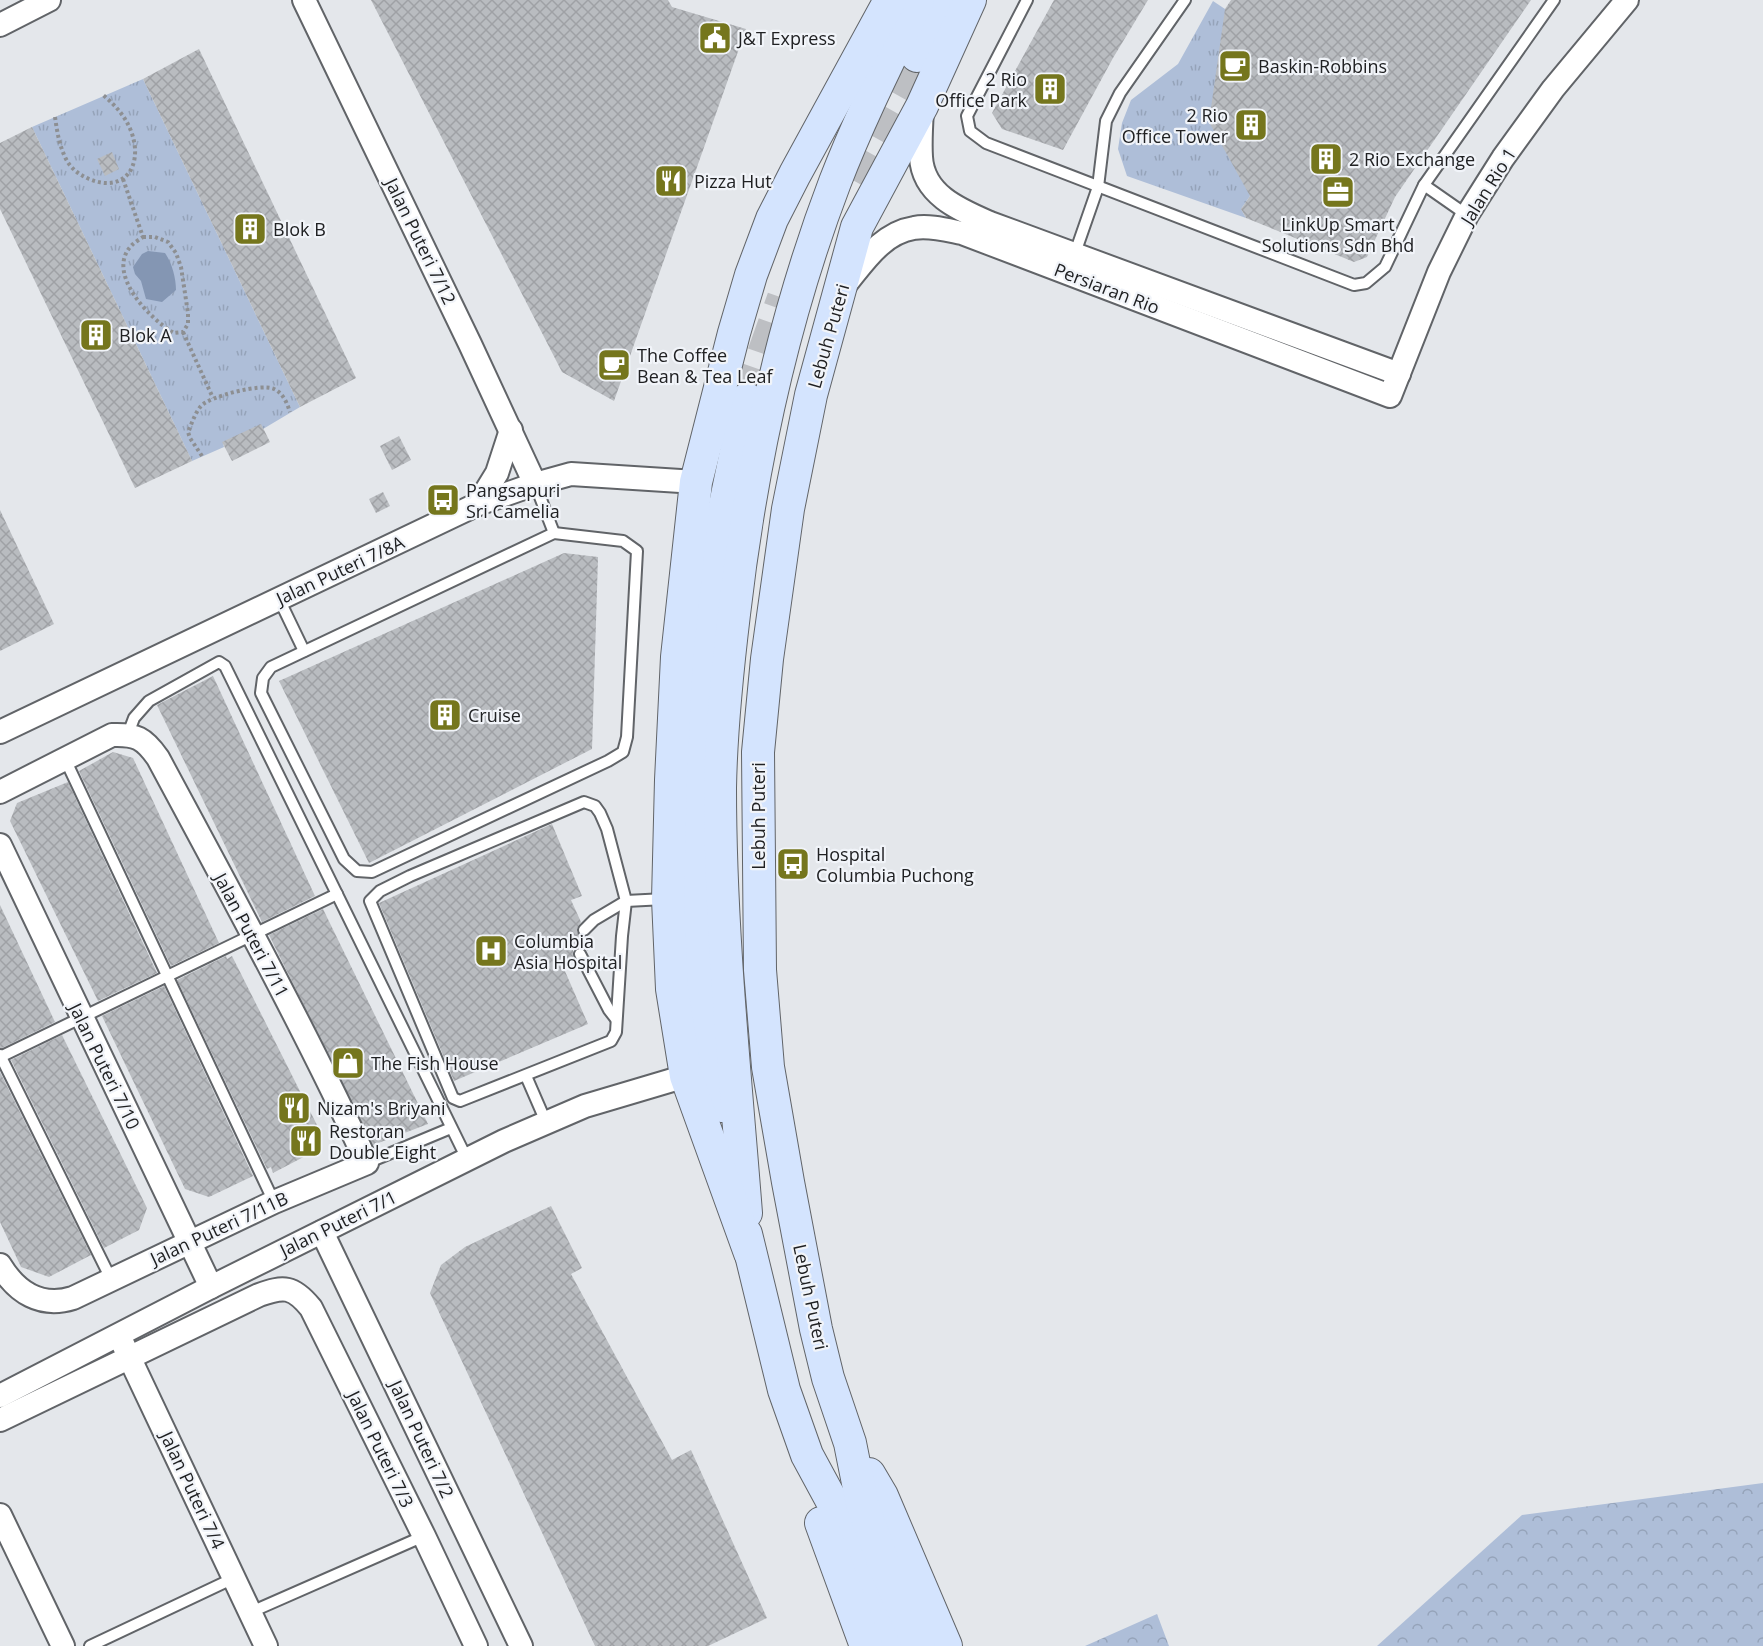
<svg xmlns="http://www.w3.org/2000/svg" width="1763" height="1646" viewBox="0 0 1763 1646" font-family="'Open Sans',sans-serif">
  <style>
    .forest { fill: url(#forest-crowns) }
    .park { fill: url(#park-tufts) }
    .water { fill: #8496b3 }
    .building { fill: url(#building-cross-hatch) }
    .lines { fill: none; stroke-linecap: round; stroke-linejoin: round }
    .secondary-tunnel { stroke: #bdbfc3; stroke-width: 32; stroke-dasharray: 32 16; stroke-linecap: butt }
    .service-casing { stroke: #616468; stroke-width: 14 }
    .minor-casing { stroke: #616468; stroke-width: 26 }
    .secondary-casing { stroke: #616468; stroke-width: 34 }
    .path { stroke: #8d8f92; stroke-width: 4; stroke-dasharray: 3 3; stroke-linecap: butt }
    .service { stroke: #fff; stroke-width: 10 }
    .minor { stroke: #fff; stroke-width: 22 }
    .secondary { stroke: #d4e4fe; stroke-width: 32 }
    .labels { text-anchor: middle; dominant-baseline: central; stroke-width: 4.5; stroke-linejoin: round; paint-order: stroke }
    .poi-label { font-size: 18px; fill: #202123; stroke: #f1f4f9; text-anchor: start }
    .street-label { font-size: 18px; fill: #202123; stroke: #f1f4f9 }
  </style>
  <defs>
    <pattern id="forest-crowns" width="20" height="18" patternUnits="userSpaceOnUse" patternTransform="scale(1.5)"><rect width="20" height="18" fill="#aebed8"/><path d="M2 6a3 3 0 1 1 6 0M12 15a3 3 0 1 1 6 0" fill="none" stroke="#95a3b9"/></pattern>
    <pattern id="park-tufts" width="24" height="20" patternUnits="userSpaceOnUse" patternTransform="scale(1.5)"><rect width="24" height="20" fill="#aebed8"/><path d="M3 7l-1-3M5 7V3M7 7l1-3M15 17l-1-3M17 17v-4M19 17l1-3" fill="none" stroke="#95a3b9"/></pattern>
    <pattern id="building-cross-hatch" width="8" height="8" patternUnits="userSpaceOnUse" patternTransform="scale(1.5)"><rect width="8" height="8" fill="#b9bcc0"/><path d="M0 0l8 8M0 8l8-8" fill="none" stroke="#9fa1a5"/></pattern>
  </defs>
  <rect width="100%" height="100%" fill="#e4e7eb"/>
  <g class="forest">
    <polygon points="1763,1483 1763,1646 1377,1646 1522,1515"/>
    <polygon points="1157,1614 1169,1646 1085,1646"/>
  </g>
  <g class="park">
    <polygon points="1213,1 1225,9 1250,196 1241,209 1246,218 1127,176 1118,149 1122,123 1131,100 1178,64"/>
    <polygon points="143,79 300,407 263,429 223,443 224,447 192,461 32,127"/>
  </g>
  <path class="water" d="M148,251L165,253C172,263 176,278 176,290L162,302L146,299L141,281L135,274L133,267L142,254Z"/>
  <g class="building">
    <polygon points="371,0 668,0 672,7 746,29 614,401 562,372"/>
    <polygon points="1054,0 1148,0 1113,58 1063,150 1002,129 992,113"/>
    <polygon points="1231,0 1531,0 1395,197 1367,257 1354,262 1246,218 1241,209 1250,196 1209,122 1225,9"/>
    <polygon points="199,49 356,378 300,407 143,79"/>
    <polygon points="32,127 192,461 135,488 0,209 0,143"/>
    <polygon points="112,152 119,169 105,176 97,159"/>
    <polygon points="261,424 270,442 232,461 222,442"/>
    <polygon points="399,436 411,460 392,470 380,446"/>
    <polygon points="383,492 390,506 376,513 369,499"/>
    <polygon points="0,510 54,624 0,651"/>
    <polygon points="564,553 598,557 592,749 369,863 279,681"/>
    <polygon points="213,676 315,896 262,922 157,705"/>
    <polygon points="113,752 133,758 219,943 171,966 79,771"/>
    <polygon points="68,782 157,973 98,1001 10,821 17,803"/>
    <polygon points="552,824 582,896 571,900 581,922 577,928 577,932 582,937 587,937 592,948 587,951 584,947 577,947 573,950 573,957 561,962 588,1024 454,1081 379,903"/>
    <polygon points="0,905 55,1022 2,1048 0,1048"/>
    <polygon points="323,909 428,1124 373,1145 269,935"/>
    <polygon points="226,956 227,959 232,956 320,1131 315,1151 273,1173 271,1167 267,1169 177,980"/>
    <polygon points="164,986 253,1176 209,1197 185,1189 102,1016"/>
    <polygon points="62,1035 147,1208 139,1230 104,1248 11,1060"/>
    <polygon points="0,1072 91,1255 49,1277 21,1267 0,1222"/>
    <polygon points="551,1206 582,1268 571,1274 672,1460 691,1450 767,1618 708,1646 595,1646 430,1293 441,1265 465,1247"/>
  </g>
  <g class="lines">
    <g class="secondary-tunnel">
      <polyline points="849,178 917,56"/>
      <polyline points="747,399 783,298"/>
    </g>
    <defs>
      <g id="service">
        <polyline points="1027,0 967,116 970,131 986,143 1354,285 1366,283 1385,267 1424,185 1554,0"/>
        <polyline points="1424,185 1467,215"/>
        <polyline points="1074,256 1098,187 1106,121 1120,93 1185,0"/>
        <polyline points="535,484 554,533"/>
        <polygon points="554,533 623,541 637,551 627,737 623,752 608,761 372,872 357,871 344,859 261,693 263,678 271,667"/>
        <polyline points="279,599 304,651"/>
        <polyline points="128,734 134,718 149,701 219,662 225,666 467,1159"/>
        <polyline points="65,759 274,1202"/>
        <polygon points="584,802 595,806 600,813 607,829 626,901 622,936 616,1032 611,1041 460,1101 453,1098 370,901 380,891 410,876"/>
        <polyline points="584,930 594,920 626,901 665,899"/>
        <polyline points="580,954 609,1010 616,1019"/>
        <polyline points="0,1055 111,1279"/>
        <polyline points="0,1057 337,894"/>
        <polyline points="526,1076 546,1122"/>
        <polyline points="367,1163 451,1128"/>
        <polyline points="251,1612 424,1536"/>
        <polyline points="90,1646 234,1578"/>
      </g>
      <g id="minor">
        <polyline points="304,0 470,344 535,484"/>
        <polyline points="0,25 49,0"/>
        <path d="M922,110C921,126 920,142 921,157C923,195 960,210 990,223L1399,374"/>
        <path d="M845,285C864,262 882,233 914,228C929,225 947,230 962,233L1390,396L1439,272L1467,215L1503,158L1553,89L1627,0"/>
        <polyline points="478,504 497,473 511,430"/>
        <polyline points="0,732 478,504 535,484 571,474 696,482"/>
        <path d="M0,792L112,735C136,734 144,738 158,758C230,892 303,1025 367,1163L274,1202L73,1298C41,1308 17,1293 0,1265"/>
        <polyline points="0,845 211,1287"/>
        <polyline points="322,1232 521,1646"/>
        <polyline points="123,1344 266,1646"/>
        <polyline points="0,1396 211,1287 504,1141 585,1106 686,1076"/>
        <path d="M0,1420L259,1295C284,1286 293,1286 311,1308L424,1536L476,1646"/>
        <polyline points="0,1515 63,1646"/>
      </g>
      <g id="secondary">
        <polyline points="917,56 947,0"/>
        <polyline points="721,1106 703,1016 695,899 695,788 702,681 720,529 747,399"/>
        <path d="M746,1213C735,1072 720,930 720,788C721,730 727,672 734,614C751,467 782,321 835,182C859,120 889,60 918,0"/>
        <polyline points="746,1234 784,1390 807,1455 840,1516 893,1646"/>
        <polyline points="750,1253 686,1076 672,989 668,899 671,780 677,657 696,482 734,333 751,275 772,219 795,174 890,0"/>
        <polyline points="869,1474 882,1496 946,1646"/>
        <polyline points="821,1523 866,1646"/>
        <polyline points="919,1646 883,1562 862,1503 850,1443 828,1378 816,1329 788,1182 768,1067 760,970 758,752 767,659 788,509 811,395 857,227 922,106 970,0"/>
      </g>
    </defs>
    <use href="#service" class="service-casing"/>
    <use href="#minor" class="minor-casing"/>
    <use href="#secondary" class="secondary-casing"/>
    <g class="path">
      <path d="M55,117C57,131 59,144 65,157C70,168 78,174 89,179C125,194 144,165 131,131C125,116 116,106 103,95"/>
      <polyline points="123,179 143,237"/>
      <path d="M143,237H155L168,242L176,253L181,267L188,313V324L183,332L174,333C151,320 104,273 132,245C135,242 140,239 143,237Z"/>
      <polyline points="183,332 213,398"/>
      <path d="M202,456L190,438L188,432C192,423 195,413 201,406C210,396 262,383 274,389C283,393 287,403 290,412"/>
    </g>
    <use href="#service" class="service"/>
    <use href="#minor" class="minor"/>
    <use href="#secondary" class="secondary"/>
  </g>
  <defs>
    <symbol id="civic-square" viewBox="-11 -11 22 22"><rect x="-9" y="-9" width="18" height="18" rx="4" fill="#75761d" stroke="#f1f4f9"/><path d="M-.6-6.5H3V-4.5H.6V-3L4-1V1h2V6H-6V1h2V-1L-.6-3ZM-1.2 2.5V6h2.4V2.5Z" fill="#fff"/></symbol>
    <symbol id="cafe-square" viewBox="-11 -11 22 22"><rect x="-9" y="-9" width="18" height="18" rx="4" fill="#75761d" stroke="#f1f4f9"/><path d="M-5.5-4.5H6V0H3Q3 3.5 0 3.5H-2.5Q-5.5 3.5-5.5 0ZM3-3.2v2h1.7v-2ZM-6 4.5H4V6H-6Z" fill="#fff"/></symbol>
    <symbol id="building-square" viewBox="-11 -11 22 22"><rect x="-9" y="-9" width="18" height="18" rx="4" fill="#75761d" stroke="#f1f4f9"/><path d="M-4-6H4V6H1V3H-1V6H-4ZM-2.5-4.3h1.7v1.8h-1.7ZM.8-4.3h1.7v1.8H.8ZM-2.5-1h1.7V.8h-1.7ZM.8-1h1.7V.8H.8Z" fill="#fff"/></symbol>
    <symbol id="restaurant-square" viewBox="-11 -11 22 22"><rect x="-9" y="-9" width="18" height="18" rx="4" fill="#75761d" stroke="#f1f4f9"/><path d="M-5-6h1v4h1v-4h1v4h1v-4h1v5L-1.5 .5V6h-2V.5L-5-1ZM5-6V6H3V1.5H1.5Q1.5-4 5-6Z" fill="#fff"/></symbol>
    <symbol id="office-square" viewBox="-11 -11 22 22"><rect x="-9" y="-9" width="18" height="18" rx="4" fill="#75761d" stroke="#f1f4f9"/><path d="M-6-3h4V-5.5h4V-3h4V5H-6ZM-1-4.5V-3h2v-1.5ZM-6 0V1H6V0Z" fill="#fff"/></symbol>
    <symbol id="bus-square" viewBox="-11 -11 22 22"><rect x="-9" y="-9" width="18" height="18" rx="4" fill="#75761d" stroke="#f1f4f9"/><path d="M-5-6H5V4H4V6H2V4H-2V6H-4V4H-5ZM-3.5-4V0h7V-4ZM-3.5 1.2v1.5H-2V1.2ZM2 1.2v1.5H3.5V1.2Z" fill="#fff"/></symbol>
    <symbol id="hospital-square" viewBox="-11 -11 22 22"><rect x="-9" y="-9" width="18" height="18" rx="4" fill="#75761d" stroke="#f1f4f9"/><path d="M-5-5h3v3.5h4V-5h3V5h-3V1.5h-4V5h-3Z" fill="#fff"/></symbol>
    <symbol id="shop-square" viewBox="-11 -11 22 22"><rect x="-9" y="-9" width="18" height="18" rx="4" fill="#75761d" stroke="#f1f4f9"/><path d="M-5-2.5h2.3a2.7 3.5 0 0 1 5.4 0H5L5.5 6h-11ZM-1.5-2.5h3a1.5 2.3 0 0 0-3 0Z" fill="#fff"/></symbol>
  </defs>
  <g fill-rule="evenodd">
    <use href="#civic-square" x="696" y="19" width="38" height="38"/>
    <use href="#cafe-square" x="1216" y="47" width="38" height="38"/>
    <use href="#building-square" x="1031" y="70" width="38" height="38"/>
    <use href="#building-square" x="1232" y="106" width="38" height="38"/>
    <use href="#building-square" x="1307" y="140" width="38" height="38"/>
    <use href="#restaurant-square" x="652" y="162" width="38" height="38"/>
    <use href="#office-square" x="1319" y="173" width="38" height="38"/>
    <use href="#building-square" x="231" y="210" width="38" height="38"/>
    <use href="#building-square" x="77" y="316" width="38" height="38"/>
    <use href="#cafe-square" x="595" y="346" width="38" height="38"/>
    <use href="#bus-square" x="424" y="481" width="38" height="38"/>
    <use href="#building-square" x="426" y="696" width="38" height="38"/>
    <use href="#bus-square" x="774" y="845" width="38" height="38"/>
    <use href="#hospital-square" x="472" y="932" width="38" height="38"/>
    <use href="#shop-square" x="329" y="1044" width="38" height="38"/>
    <use href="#restaurant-square" x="275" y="1089" width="38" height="38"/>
    <use href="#restaurant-square" x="287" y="1122" width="38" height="38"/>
  </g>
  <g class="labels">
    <g class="poi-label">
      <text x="738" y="38">J&amp;T Express</text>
      <text x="1258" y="66">Baskin-Robbins</text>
      <text x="1027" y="79" text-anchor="end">2 Rio<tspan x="1027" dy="21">Office Park</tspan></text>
      <text x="1228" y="115" text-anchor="end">2 Rio<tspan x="1228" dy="21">Office Tower</tspan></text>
      <text x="1349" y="159">2 Rio Exchange</text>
      <text x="694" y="181">Pizza Hut</text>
      <text x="1338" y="224" text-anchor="middle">LinkUp Smart<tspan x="1338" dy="21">Solutions Sdn Bhd</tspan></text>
      <text x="273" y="229">Blok B</text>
      <text x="119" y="335">Blok A</text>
      <text x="637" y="355">The Coffee<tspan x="637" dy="21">Bean &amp; Tea Leaf</tspan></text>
      <text x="466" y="490">Pangsapuri<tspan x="466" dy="21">Sri Camelia</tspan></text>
      <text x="468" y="715">Cruise</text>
      <text x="816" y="854">Hospital<tspan x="816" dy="21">Columbia Puchong</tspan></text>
      <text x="514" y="941">Columbia<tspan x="514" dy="21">Asia Hospital</tspan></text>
      <text x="371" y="1063">The Fish House</text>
      <text x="317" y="1108">Nizam's Briyani</text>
      <text x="329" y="1131">Restoran<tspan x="329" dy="21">Double Eight</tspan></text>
    </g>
    <g class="street-label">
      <text transform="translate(1488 186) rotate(-58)">Jalan Rio 1</text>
      <text transform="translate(421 241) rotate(64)">Jalan Puteri 7/12</text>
      <text transform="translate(1107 288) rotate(21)">Persiaran Rio</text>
      <text transform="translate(828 336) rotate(-74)">Lebuh Puteri</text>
      <text transform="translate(340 570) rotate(-25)">Jalan Puteri 7/8A</text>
      <text transform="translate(758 816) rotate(-90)">Lebuh Puteri</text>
      <text transform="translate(252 935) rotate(62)">Jalan Puteri 7/11</text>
      <text transform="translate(105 1066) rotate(64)">Jalan Puteri 7/10</text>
      <text transform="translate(338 1223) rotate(-26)">Jalan Puteri 7/1</text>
      <text transform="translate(219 1228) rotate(-25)">Jalan Puteri 7/11B</text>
      <text transform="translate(811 1297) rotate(78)">Lebuh Puteri</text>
      <text transform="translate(422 1439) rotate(65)">Jalan Puteri 7/2</text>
      <text transform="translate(381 1449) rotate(64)">Jalan Puteri 7/3</text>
      <text transform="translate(193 1490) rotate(65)">Jalan Puteri 7/4</text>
    </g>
  </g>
</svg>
